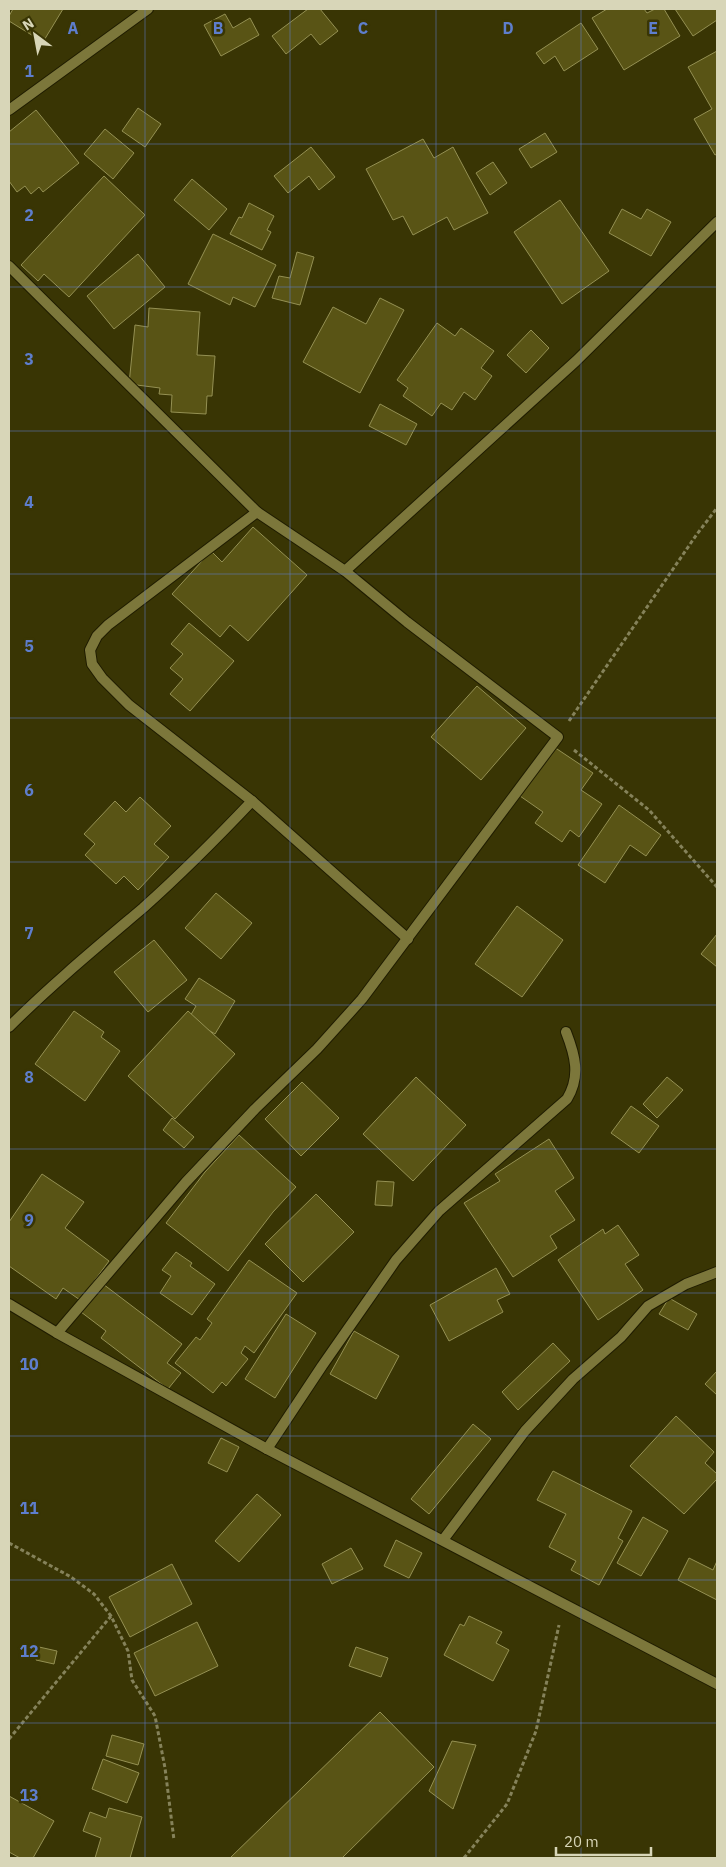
<svg xmlns="http://www.w3.org/2000/svg" width="726" height="1867" viewBox="0 0 726 1867" font-family="'IBM Plex Sans',sans-serif">
  <style>
    .building { fill: #595415; stroke: #949053 }
    .lines { fill: none; stroke-linecap: round; stroke-linejoin: round }
    .minor-casing { stroke: #1f1c00; stroke-width: 12 }
    .path { stroke: #85825a; stroke-width: 3; stroke-dasharray: 4 2.5; stroke-linecap: butt }
    .minor { stroke: #7c773b; stroke-width: 10 }
    .grid { fill: none; stroke: #5e7ecd; stroke-width: 1; stroke-opacity: 0.55 }
    .grid-label { font-size: 16px; text-anchor: middle; font-weight: bold; fill: #5e7ecd; stroke: #393504; stroke-width: 5; stroke-linejoin: round; paint-order: stroke }
  </style>
  <rect width="100%" height="100%" fill="#393504"/>
  <g class="building">
    <polygon points="13,9 63,9 43,42 9,21 9,16"/>
    <polygon points="308,9 320,9 338,31 320,45 311,34 286,54 272,36"/>
    <polygon points="607,9 644,9 647,13 655,9 664,9 680,36 624,70 592,18"/>
    <polygon points="675,9 717,9 717,20 693,36"/>
    <polygon points="225,14 233,28 250,18 259,35 221,56 204,25"/>
    <polygon points="581,23 598,49 564,71 555,56 544,64 536,53"/>
    <polygon points="717,51 717,154 715,155 694,119 712,109 688,67"/>
    <polygon points="138,108 161,124 145,147 122,131"/>
    <polygon points="36,110 79,163 43,192 39,187 31,194 25,186 17,192 9,181 9,132"/>
    <polygon points="105,129 134,153 113,179 84,154"/>
    <polygon points="545,133 557,152 531,168 519,149"/>
    <polygon points="423,139 434,158 453,147 488,213 454,230 447,217 413,235 403,216 393,220 366,169"/>
    <polygon points="311,147 335,177 319,190 309,176 288,193 274,176"/>
    <polygon points="493,162 507,183 490,195 476,173"/>
    <polygon points="104,176 145,215 69,297 44,274 38,281 21,265"/>
    <polygon points="192,179 227,209 209,230 174,200"/>
    <polygon points="560,200 609,271 562,304 514,232"/>
    <polygon points="249,203 274,216 267,230 271,232 262,250 230,234 239,217 242,218"/>
    <polygon points="622,209 641,219 647,209 671,222 651,256 609,233"/>
    <polygon points="213,234 276,265 255,307 233,297 230,305 188,284"/>
    <polygon points="297,252 314,257 300,305 272,298 279,276 290,278"/>
    <polygon points="138,254 165,287 114,329 87,296"/>
    <polygon points="380,298 404,310 360,393 303,362 333,307 366,324"/>
    <polygon points="149,308 200,312 197,355 215,356 212,396 207,396 206,414 171,412 172,395 159,394 160,388 129,384 135,325 148,327"/>
    <polygon points="437,323 455,336 461,328 494,351 481,368 492,376 475,400 464,392 452,410 441,403 432,416 403,396 408,388 397,380"/>
    <polygon points="531,330 549,348 526,373 507,355"/>
    <polygon points="380,404 417,424 406,445 369,426"/>
    <polygon points="253,527 307,575 248,641 230,625 220,637 172,594 211,551 222,562"/>
    <polygon points="189,623 234,661 190,711 170,694 183,679 170,668 183,654 171,644"/>
    <polygon points="477,686 526,728 481,780 431,737"/>
    <polygon points="554,747 593,773 581,790 602,804 579,837 570,830 562,842 535,823 543,812 520,796"/>
    <polygon points="140,797 171,826 154,844 169,857 138,890 124,876 116,884 85,855 95,844 84,834 115,801 126,812"/>
    <polygon points="619,805 661,835 646,856 630,845 605,883 578,865"/>
    <polygon points="216,893 252,923 221,959 185,928"/>
    <polygon points="517,906 563,940 522,997 475,964"/>
    <polygon points="717,934 717,967 701,954"/>
    <polygon points="154,940 187,980 148,1012 114,972"/>
    <polygon points="199,978 235,1001 215,1034 189,1018 196,1006 185,999"/>
    <polygon points="74,1011 104,1032 101,1037 120,1051 85,1101 35,1064"/>
    <polygon points="188,1011 235,1054 175,1119 128,1076"/>
    <polygon points="416,1077 466,1125 413,1181 363,1134"/>
    <polygon points="667,1077 683,1090 657,1118 643,1104"/>
    <polygon points="302,1082 339,1118 301,1156 265,1119"/>
    <polygon points="631,1106 659,1126 639,1153 611,1133"/>
    <polygon points="172,1118 194,1137 184,1148 163,1130"/>
    <polygon points="239,1135 296,1187 273,1212 228,1271 166,1223 205,1172"/>
    <polygon points="549,1139 574,1178 555,1191 575,1220 550,1236 557,1248 513,1277 464,1203 500,1181 495,1174"/>
    <polygon points="42,1174 84,1202 65,1228 109,1261 80,1300 63,1288 56,1299 9,1266 9,1222"/>
    <polygon points="377,1181 394,1182 392,1206 375,1205"/>
    <polygon points="316,1194 354,1232 303,1282 265,1244"/>
    <polygon points="618,1225 639,1255 625,1264 643,1290 598,1320 558,1260 603,1229 605,1234"/>
    <polygon points="176,1252 192,1263 190,1266 215,1284 192,1315 160,1293 171,1276 162,1270"/>
    <polygon points="249,1260 297,1293 254,1353 245,1346 241,1353 248,1359 226,1386 222,1382 213,1393 175,1363 196,1337 200,1340 205,1333 212,1323 207,1319"/>
    <polygon points="496,1268 510,1294 497,1300 503,1312 449,1341 430,1305"/>
    <polygon points="103,1284 182,1344 167,1363 181,1373 168,1389 101,1338 106,1331 81,1312"/>
    <polygon points="669,1298 697,1314 688,1330 659,1314"/>
    <polygon points="286,1314 316,1333 275,1398 245,1379"/>
    <polygon points="354,1331 399,1356 376,1399 330,1374"/>
    <polygon points="553,1343 570,1361 518,1410 502,1392"/>
    <polygon points="717,1371 717,1395 705,1384"/>
    <polygon points="676,1416 714,1452 705,1463 717,1474 717,1479 684,1514 630,1466"/>
    <polygon points="473,1424 491,1439 429,1514 411,1499"/>
    <polygon points="221,1438 239,1447 227,1472 208,1463"/>
    <polygon points="553,1471 632,1511 618,1538 623,1541 599,1585 571,1570 576,1561 549,1547 566,1514 537,1500"/>
    <polygon points="257,1494 281,1515 239,1562 215,1541"/>
    <polygon points="643,1517 668,1531 641,1576 617,1563"/>
    <polygon points="396,1540 422,1553 409,1578 384,1566"/>
    <polygon points="351,1548 363,1569 332,1584 322,1564"/>
    <polygon points="689,1558 713,1570 717,1561 717,1600 678,1580"/>
    <polygon points="172,1564 192,1604 130,1637 109,1597"/>
    <polygon points="469,1616 502,1632 496,1643 509,1650 493,1681 444,1655 460,1624 464,1626"/>
    <polygon points="197,1622 218,1666 155,1696 134,1653"/>
    <polygon points="39,1647 57,1651 54,1664 36,1660"/>
    <polygon points="356,1647 388,1658 381,1677 349,1666"/>
    <polygon points="380,1712 434,1767 342,1858 230,1858"/>
    <polygon points="112,1735 144,1744 138,1765 106,1756"/>
    <polygon points="452,1741 476,1745 453,1809 429,1791"/>
    <polygon points="103,1759 139,1773 127,1803 92,1789"/>
    <polygon points="9,1796 54,1821 33,1858 20,1858 9,1852"/>
    <polygon points="109,1808 142,1817 130,1858 95,1858 101,1838 83,1831 90,1812 106,1818"/>
  </g>
  <g class="lines">
    <defs>
      <g id="minor">
        <polyline points="9,110 148,9"/>
        <polyline points="9,266 257,512 345,571 407,622 558,737 362,999 317,1049 255,1109 186,1182 57,1333"/>
        <polyline points="257,512 108,625 97,636 90,650 92,664 102,678 129,705 252,801 408,939"/>
        <polyline points="345,571 576,361 717,222"/>
        <path d="M9,1027C51,985 97,947 143,908C181,874 217,838 252,801"/>
        <polyline points="9,1304 57,1333 267,1449 717,1684"/>
        <path d="M267,1449L322,1366L396,1260L439,1211L567,1099C581,1076 575,1055 566,1032"/>
        <polyline points="443,1540 525,1431 573,1379 621,1337 648,1306 686,1284 717,1272"/>
      </g>
    </defs>
    <use href="#minor" class="minor-casing"/>
    <g class="path">
      <polyline points="569,721 697,534 717,508"/>
      <polyline points="574,750 649,810 717,887"/>
      <polyline points="9,1543 71,1577 94,1594 111,1616 128,1651 132,1680 155,1716 165,1768 174,1840"/>
      <polyline points="9,1739 111,1616"/>
      <polyline points="464,1858 507,1804 536,1731 559,1625"/>
    </g>
    <use href="#minor" class="minor"/>
  </g>
  <path class="grid" d="M145,9V1858M290,9V1858M436,9V1858M581,9V1858M9,144H717M9,287H717M9,431H717M9,574H717M9,718H717M9,862H717M9,1005H717M9,1149H717M9,1293H717M9,1436H717M9,1580H717M9,1723H717"/>
  <g class="grid-label">
    <text x="73" y="34">A</text>
    <text x="218" y="34">B</text>
    <text x="363" y="34">C</text>
    <text x="508" y="34">D</text>
    <text x="653" y="34">E</text>
    <text x="29" y="77">1</text>
    <text x="29" y="221">2</text>
    <text x="29" y="365">3</text>
    <text x="29" y="508">4</text>
    <text x="29" y="652">5</text>
    <text x="29" y="796">6</text>
    <text x="29" y="939">7</text>
    <text x="29" y="1083">8</text>
    <text x="29" y="1226">9</text>
    <text x="29" y="1370">10</text>
    <text x="29" y="1514">11</text>
    <text x="29" y="1657">12</text>
    <text x="29" y="1801">13</text>
  </g>
  <rect width="726" height="1867" fill="none" stroke="#d8d6b8" stroke-width="20"/>
  <g transform="translate(35 35) rotate(328)" stroke="#393504" stroke-width="4" paint-order="stroke">
  <path d="M0-4L9 19L0 12L-9 19Z" fill="#d8d6b8"/>
  <text y="-8" font-size="14" font-weight="bold" text-anchor="middle" fill="#d8d6b8">N</text>
  </g>
  <path d="M556 1847v8h95v-8" fill="none" stroke="#d8d6b8" stroke-width="2.5"/>
  <text x="564" y="1847" font-size="15" fill="#d8d6b8" stroke="#393504" stroke-width="4" paint-order="stroke">20 m</text>
</svg>
